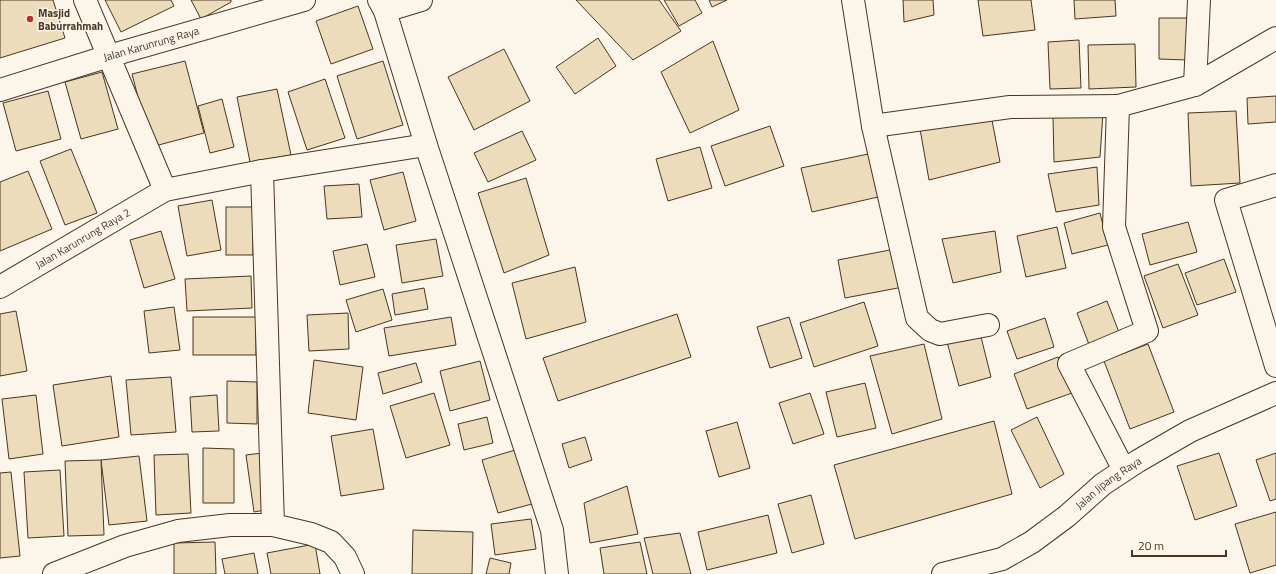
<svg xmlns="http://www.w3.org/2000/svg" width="1276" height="574" viewBox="0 0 1276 574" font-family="'Titillium Web',sans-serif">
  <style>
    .building { fill: #ecdcbc; stroke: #4a3520 }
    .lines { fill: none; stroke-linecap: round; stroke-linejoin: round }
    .minor-casing { stroke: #4a3520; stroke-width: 24 }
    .tertiary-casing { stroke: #4a3520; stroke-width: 24 }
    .minor { stroke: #fbf6e9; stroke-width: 22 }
    .tertiary { stroke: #fbf6e9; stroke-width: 22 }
    .poi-dot { fill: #c62828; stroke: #fbf6e9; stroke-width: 1.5 }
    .labels { text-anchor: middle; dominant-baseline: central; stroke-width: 3; stroke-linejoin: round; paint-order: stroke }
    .poi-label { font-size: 11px; font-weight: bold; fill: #4a3520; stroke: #fbf6e9; text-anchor: start }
    .street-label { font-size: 11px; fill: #4a3520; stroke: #fbf6e9 }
  </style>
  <rect width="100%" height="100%" fill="#fbf6e9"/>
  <g class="building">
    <polygon points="0,0 53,0 65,38 0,58"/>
    <polygon points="105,0 171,0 174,6 121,32"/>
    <polygon points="191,0 231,0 231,2 201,19"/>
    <polygon points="576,0 659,0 681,31 633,60"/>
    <polygon points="664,0 695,0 702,13 679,26"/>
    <polygon points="709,0 727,0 712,7"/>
    <polygon points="903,0 933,0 934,15 904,22"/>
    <polygon points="978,0 1031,0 1035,30 983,36"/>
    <polygon points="1074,0 1115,0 1116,16 1075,19"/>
    <polygon points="358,6 373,49 331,64 316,21"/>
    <polygon points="1159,18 1187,18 1187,60 1159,59"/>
    <polygon points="598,38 616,66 575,94 556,67"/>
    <polygon points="1079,40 1081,88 1050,89 1048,42"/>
    <polygon points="713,41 739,110 690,133 661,72"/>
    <polygon points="1135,44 1136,87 1089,89 1088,45"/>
    <polygon points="504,49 530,101 474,130 448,77"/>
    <polygon points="185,61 204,133 151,147 132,74"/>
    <polygon points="383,61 403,125 357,139 337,76"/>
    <polygon points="102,72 118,129 81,139 65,82"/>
    <polygon points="325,79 345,138 307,150 288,92"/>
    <polygon points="277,89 291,155 250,162 237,97"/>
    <polygon points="48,91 61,139 16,151 3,103"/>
    <polygon points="1276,96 1276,122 1248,124 1247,98"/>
    <polygon points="222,99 234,147 210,153 198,106"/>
    <polygon points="1236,111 1240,183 1191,186 1188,113"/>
    <polygon points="1103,112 1100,157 1054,162 1053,116"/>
    <polygon points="991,115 1000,162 929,180 920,129"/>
    <polygon points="770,126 784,166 725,186 711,146"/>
    <polygon points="522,131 536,160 488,182 474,153"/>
    <polygon points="700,147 712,188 668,201 656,159"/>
    <polygon points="71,149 97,213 65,225 40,161"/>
    <polygon points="873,153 878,197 812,212 801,168"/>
    <polygon points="1097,167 1099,205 1056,212 1048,174"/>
    <polygon points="28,171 52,229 0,251 0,182"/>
    <polygon points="403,172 416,221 384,230 370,180"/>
    <polygon points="526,178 549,255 504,273 478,193"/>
    <polygon points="359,184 362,217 327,219 324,186"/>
    <polygon points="212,200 221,250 187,256 178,206"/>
    <rect x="226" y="207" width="27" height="48"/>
    <polygon points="1100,213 1108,245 1072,254 1064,223"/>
    <polygon points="1188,222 1197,252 1150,265 1142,234"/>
    <polygon points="1057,227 1066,268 1026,277 1017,236"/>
    <polygon points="161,231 175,279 144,288 130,240"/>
    <polygon points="995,231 1001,272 953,283 942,239"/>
    <polygon points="436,239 443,276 402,283 396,245"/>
    <polygon points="367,244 375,277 340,285 333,251"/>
    <polygon points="895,249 903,287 845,298 838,260"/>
    <polygon points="1224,259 1236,292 1197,305 1185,273"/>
    <polygon points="1178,264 1198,315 1163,328 1144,276"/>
    <polygon points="575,267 586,322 526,339 512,283"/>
    <polygon points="251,276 252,308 187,311 185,279"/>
    <polygon points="424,288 428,309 395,315 392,294"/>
    <polygon points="383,289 392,320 356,332 346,300"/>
    <polygon points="1107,301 1120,335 1090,347 1077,313"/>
    <polygon points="864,302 878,346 814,367 800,323"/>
    <polygon points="174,307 180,350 149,353 144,311"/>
    <polygon points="16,311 27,371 0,376 0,314"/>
    <polygon points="348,313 349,349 309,351 307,315"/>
    <polygon points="677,314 691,357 558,401 543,358"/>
    <rect x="193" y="317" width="63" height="38"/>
    <polygon points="451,317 456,345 389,356 384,328"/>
    <polygon points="789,317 802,358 770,368 757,327"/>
    <polygon points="1045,318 1054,347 1017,359 1007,331"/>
    <polygon points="980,333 991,377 959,386 947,342"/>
    <polygon points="924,344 942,419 892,434 870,356"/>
    <polygon points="1148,344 1174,412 1130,429 1104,361"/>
    <polygon points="1058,357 1072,393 1027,409 1014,374"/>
    <polygon points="314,360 363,367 356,420 308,413"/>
    <polygon points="480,361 490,400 450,411 440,371"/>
    <polygon points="416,363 422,382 383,394 378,373"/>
    <polygon points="111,376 119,437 62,446 53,385"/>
    <polygon points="171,377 176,432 131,435 126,380"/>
    <polygon points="227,381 257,382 257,424 227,423"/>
    <polygon points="865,383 876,428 837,437 826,392"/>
    <polygon points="434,393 450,445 406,458 390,406"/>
    <polygon points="810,393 824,434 793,444 779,403"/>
    <polygon points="36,395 43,454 9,459 2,399"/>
    <polygon points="217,395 219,431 192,432 190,397"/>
    <polygon points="487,417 493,443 464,450 458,424"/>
    <polygon points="1037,417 1064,474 1040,488 1011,430"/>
    <polygon points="994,421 1012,494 855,539 834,465"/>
    <polygon points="737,422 750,468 719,477 706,431"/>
    <polygon points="373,429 384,489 341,496 331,436"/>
    <polygon points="585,437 592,460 569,468 562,444"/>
    <polygon points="203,448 234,449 234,503 203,503"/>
    <polygon points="515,450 532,504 498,513 482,460"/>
    <polygon points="262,453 270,509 254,512 246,455"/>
    <polygon points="1219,453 1237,506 1195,520 1177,466"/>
    <polygon points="1276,453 1276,499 1270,501 1256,460"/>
    <polygon points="188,454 191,513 156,515 154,455"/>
    <polygon points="139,456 147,521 109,525 101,460"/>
    <polygon points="101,460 104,535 68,536 65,461"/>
    <polygon points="60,470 64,536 28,538 24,472"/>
    <polygon points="11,472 20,556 0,558 0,473"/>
    <polygon points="627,486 638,534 590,543 584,503"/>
    <polygon points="811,495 824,544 792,553 778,504"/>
    <polygon points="1276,512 1276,565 1250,573 1235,524"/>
    <polygon points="768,515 777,553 707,570 698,532"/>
    <polygon points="531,519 536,549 495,555 491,524"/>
    <polygon points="413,530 473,532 472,574 412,574"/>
    <polygon points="680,533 691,574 653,574 644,538"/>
    <polygon points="215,542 216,574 174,574 174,543"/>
    <polygon points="640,542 647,574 604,574 600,548"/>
    <polygon points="315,544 320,574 271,574 267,553"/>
    <polygon points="254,553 258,574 225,574 222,559"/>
    <polygon points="490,558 511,563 509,574 486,574"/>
  </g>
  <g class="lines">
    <defs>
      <g id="minor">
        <polyline points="85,0 165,190"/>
        <polyline points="379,0 385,11 426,145 552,530 557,574"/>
        <polyline points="853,0 873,126 917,318 930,330 940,334 988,325"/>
        <polyline points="385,11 421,0"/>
        <polyline points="1195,85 1199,0"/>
        <path id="s1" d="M0,90L109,56L304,0"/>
        <polyline points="873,126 1010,107 1118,106"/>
        <polyline points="262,171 273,525"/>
        <polyline points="1276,185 1226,200 1276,366"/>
        <path id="s2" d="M0,287L165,190L262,171L426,145"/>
        <polyline points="1124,470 1069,364 1147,331 1114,227 1118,106 1195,85 1276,38"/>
        <polyline points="54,574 125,546 178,531 230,525 273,525 311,534 331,542 345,557 353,574"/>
      </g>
      <g id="tertiary">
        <path id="s3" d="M943,574L1002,559L1032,542L1067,516L1103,484L1138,461L1190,431L1276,393"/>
      </g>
    </defs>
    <use href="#minor" class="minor-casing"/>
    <use href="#tertiary" class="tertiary-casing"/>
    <use href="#minor" class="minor"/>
    <use href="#tertiary" class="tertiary"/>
  </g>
  <circle class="poi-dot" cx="30" cy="19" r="4"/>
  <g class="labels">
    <g class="poi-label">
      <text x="38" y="13">Masjid<tspan x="38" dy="13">Baburrahmah</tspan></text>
    </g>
    <g class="street-label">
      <text stroke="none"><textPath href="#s1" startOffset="158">Jalan Karunrung Raya</textPath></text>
      <text stroke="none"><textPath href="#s2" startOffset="96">Jalan Karunrung Raya 2</textPath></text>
      <text stroke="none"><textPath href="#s3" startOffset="192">Jalan Jipang Raya</textPath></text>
    </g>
  </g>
  <path d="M1132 550v6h94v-6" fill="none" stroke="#4a3520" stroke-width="2"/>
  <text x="1138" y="550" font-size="12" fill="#4a3520" stroke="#fbf6e9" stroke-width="3" paint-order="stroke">20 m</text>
</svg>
